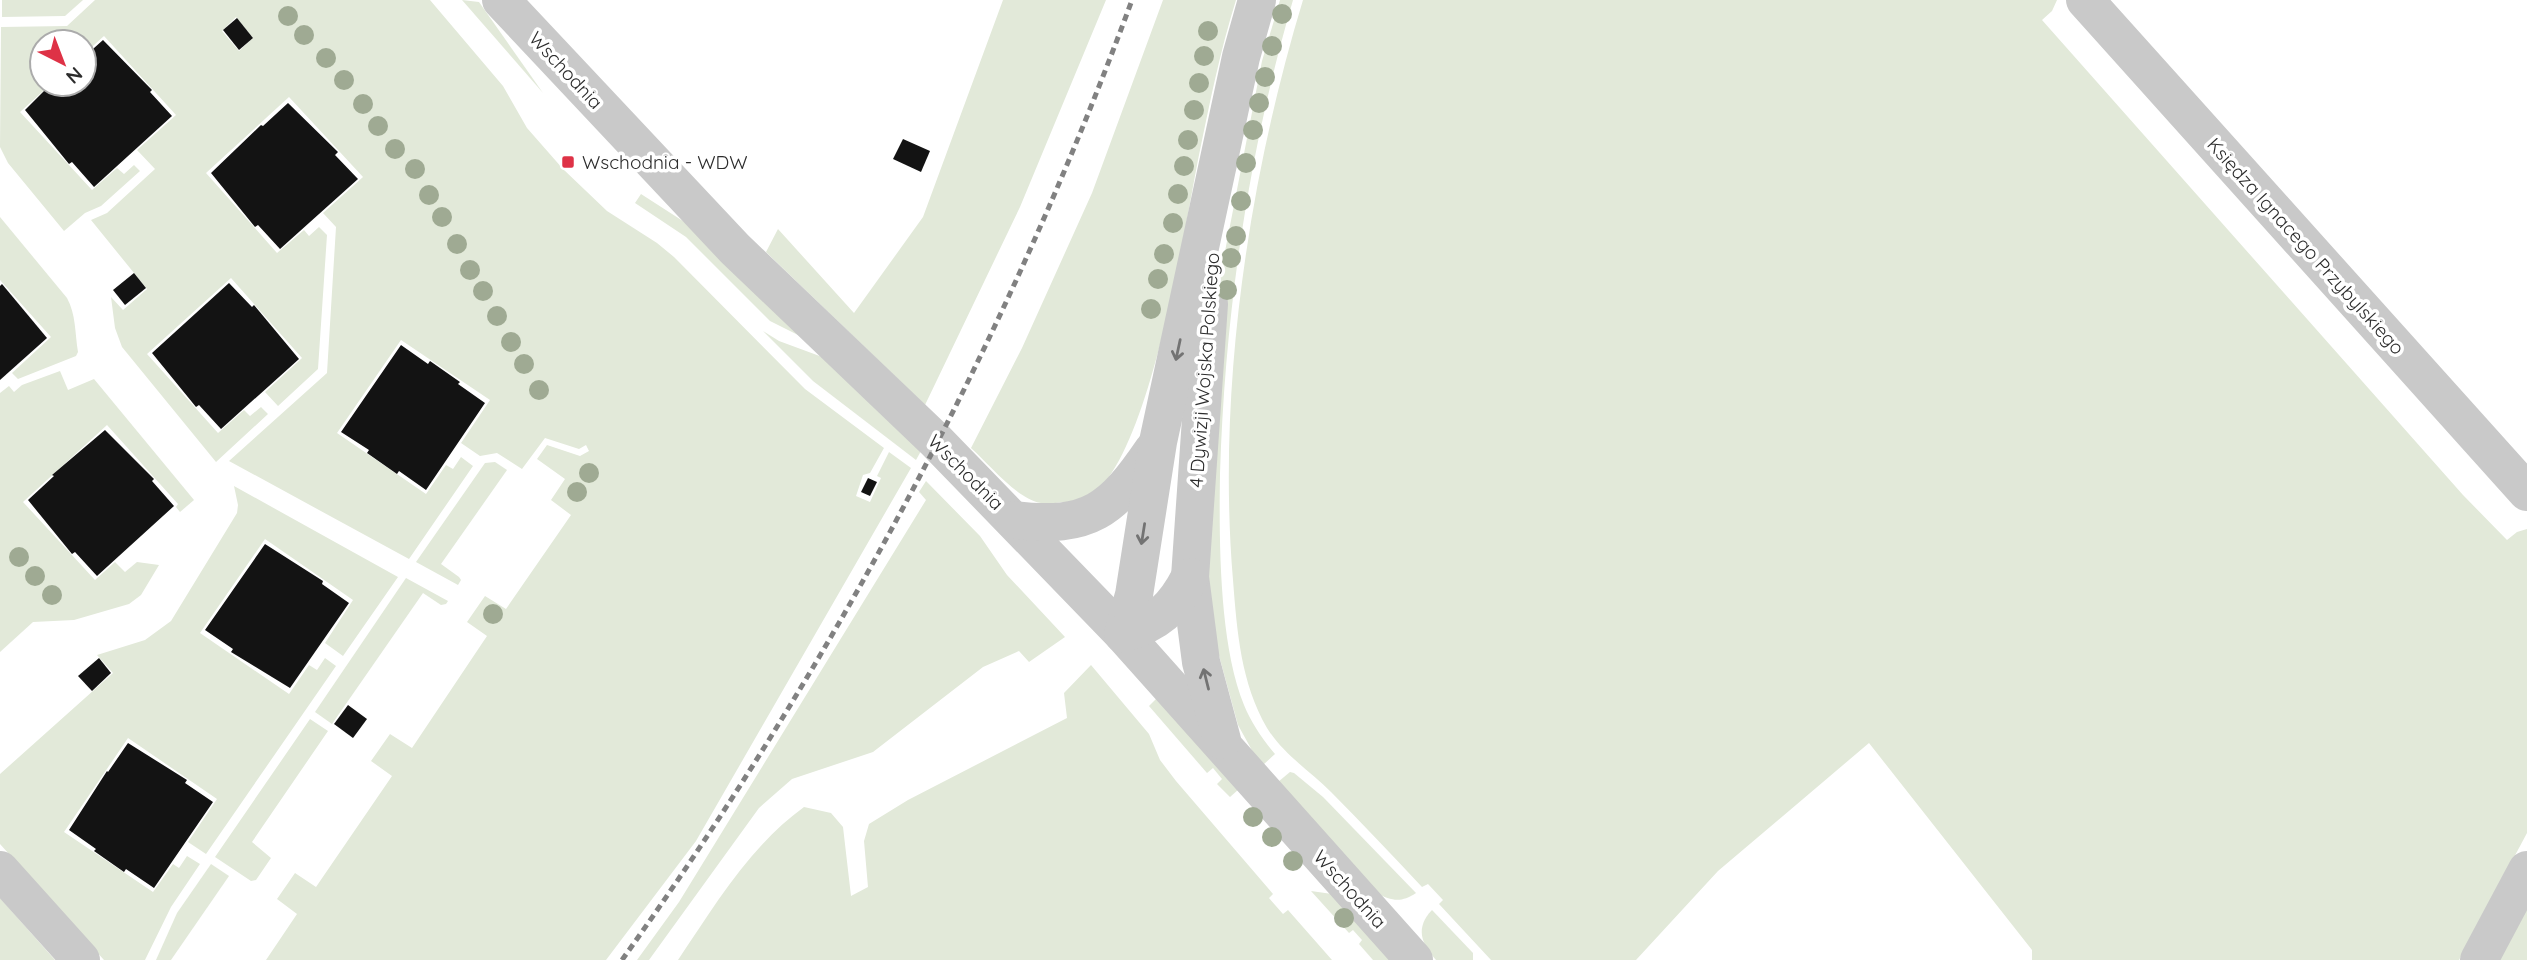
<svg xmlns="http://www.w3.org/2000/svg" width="2527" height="960" viewBox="0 0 2527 960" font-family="Quicksand,sans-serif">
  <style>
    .green { fill: #e2e9d9; fill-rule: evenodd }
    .building { fill: #131313 }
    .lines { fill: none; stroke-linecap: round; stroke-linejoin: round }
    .minor { stroke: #c9c9c9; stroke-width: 38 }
    .rail { stroke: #818181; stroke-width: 5; stroke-dasharray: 7 5; stroke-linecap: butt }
    .tree { fill: #9faa93 }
    .oneway { stroke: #737373 }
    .poi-dot { fill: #de3246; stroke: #fff; stroke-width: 2.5 }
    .labels { text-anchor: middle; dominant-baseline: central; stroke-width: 7; stroke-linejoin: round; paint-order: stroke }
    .street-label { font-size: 19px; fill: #2c2c2c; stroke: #fff }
    .poi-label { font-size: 19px; fill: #2c2c2c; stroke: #fff; text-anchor: start }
  </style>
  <rect width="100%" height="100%" fill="#fff"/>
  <g class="green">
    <polygon points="2,0 83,0 65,16 2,17"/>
    <path d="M95,0H430L503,86L527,128L563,169L607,211L657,243L674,257L805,389L884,448L870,473L863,475L856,496L870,502L881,478L877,476L889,452L911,468L696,841L606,960H266L297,914L277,899L295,873L316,887L392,776L371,761L390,734L412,748L487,636L467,622L485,596L506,609L571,515L551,500L565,479L537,459L547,445L580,456L589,451L586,445L579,449L545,438L522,469L497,453L480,456L461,443L490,400L401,340L337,433L426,494L446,465L453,469L461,457L473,466L409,559L229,461L327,373L336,227L323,213L363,177L289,97L206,173L277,253L304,230L309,236L319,227L327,235L318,369L278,406L265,392L302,358L231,278L147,354L218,433L244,410L250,416L261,407L268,414L216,462L122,347L115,328L111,297L123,310L147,289L91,220L107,213L155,169L137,150L176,115L104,36L84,54V42H42V84H51L20,112L92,190L117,168L124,174L134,165L140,171L101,206L85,213L64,231L8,163L0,147L1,27L67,26ZM236,17L253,38L239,51L222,31Z"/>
    <polygon points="462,0 479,2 543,93"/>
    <polygon points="1003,0 1106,0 1020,207 925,405 766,252 778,229 854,313 923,217"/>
    <path d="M1163,0H1236C1220,51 1210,102 1199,155C1185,224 1149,471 1084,500C1078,503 1069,502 1063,502C1056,503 1048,504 1041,503C1018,500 989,464 971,448L1022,348L1092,193Z"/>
    <path d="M1280,0H1293C1248,154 1225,313 1220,474C1219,540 1219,644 1244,705C1251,722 1262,739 1275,754L1263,765L1254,754L1238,725L1205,604L1216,334L1221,272L1262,61Z"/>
    <path d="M1303,0H2057L2052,11L2042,20L2463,495L2507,540L2517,532L2527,529V833L2459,960H2032V950L1869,743L1718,871L1636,960H1491L1439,904L1443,900L1428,884L1422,887C1392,855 1362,823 1331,792C1310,771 1283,754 1267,728C1241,683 1237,632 1233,580C1217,391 1248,181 1303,0Z"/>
    <polygon points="641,194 686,223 806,339 770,321 686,237 635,203"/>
    <path d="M0,217L67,298C76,314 75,334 78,352L76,356L18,379L12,373L51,337L0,280Z"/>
    <polygon points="763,331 779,341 825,358 921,451 916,460 813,381"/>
    <polygon points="60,371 68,390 94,379 194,500 180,512 176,507 178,504 107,425 23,502 95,580 115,562 125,572 137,562 159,565 141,595 129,604 74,620 33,622 0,652 0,393 9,386 14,392 22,385"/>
    <polygon points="495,462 507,470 441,564 459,577 461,580 458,585 416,562 485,463"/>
    <polygon points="926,481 980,536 1007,575 1065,637 1029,662 1019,651 983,667 873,752 792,779 759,808 649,960 637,960 679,902 926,500 919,492"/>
    <polygon points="234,486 398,577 343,656 325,643 353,600 265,539 200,633 289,694 309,665 317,670 325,658 336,666 206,854 188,842 217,799 128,738 64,832 153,892 173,864 179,868 187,856 200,864 171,907 145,960 104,960 0,844 0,774 113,673 97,655 145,640 171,621 237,513 238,505"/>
    <polygon points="406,578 448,601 446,604 441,605 423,593 332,724 315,712"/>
    <path d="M1091,665L1149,734L1160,760L1176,781L1273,894L1269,898L1283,914L1288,910L1332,960H678C715,905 750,846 804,807L831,813L843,827L851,896L868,887L864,841L869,824L908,800L1067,718L1064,693Z"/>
    <polygon points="1157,698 1239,789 1230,797 1217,784 1222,779 1213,768 1207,773 1149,706"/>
    <polygon points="310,719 328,731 252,842 271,858 256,880 251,881 215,857"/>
    <path d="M1290,772L1294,773L1323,797L1416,893C1401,903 1392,901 1376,893L1278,782Z"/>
    <polygon points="211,864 229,876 171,960 156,960 177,913"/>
    <polygon points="1311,891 1332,894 1390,960 1373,960 1359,944 1362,940 1353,930 1349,933"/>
    <polygon points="0,898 55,960 0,960"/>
    <polygon points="2527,907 2527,960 2499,960"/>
    <path d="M1432,910L1473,953V960H1436C1421,943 1415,928 1432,910Z"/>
  </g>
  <g class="building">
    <polygon points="237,18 253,38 239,50 223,30"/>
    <polygon points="103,40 152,90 150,92 172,116 94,187 72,162 69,164 25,110 51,84 84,84 84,57"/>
    <polygon points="288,103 338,152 335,155 358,179 280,249 258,225 255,227 211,173 261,125 263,126"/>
    <polygon points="903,139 930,151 921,172 893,159"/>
    <polygon points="134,273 146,288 125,305 113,290"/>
    <polygon points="229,283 252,307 254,305 299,359 221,429 199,405 196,407 152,353"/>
    <polygon points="2,284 47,338 0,380 0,286"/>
    <polygon points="401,345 428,364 430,361 460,382 458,384 485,403 426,490 399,471 397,474 367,453 369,450 341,432"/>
    <polygon points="105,430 154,479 152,481 174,506 97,576 75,552 72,554 28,500 54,476 52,475"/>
    <polygon points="868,478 877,482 870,496 861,492"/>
    <polygon points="265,544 323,581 322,584 349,603 290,688 231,652 233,649 205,630"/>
    <polygon points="99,658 111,673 92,691 78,676"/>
    <polygon points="348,705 367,719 353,738 334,724"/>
    <polygon points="128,743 187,780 185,783 213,802 154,888 126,869 124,872 94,851 96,849 69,830 107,771 108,772"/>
  </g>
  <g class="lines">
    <g class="minor">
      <polyline points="501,0 735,249 936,441 1123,634 1414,960"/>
      <polyline points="2085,0 2527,492"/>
      <polyline points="1209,304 1190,577 1201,662 1222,740"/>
      <path d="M1014,520C1090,529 1112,510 1153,450"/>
      <polyline points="1123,634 1134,595 1158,442 1241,57 1257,0"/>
      <path d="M1123,634C1158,622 1173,610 1190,577"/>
      <polyline points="0,870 81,960"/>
      <polyline points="2479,960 2527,870"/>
    </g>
    <path class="rail" d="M622,960C831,668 1008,337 1132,0"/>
  </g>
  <g class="tree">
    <circle cx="1282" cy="14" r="10"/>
    <circle cx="288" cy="16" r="10"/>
    <circle cx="1208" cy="31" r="10"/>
    <circle cx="304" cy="35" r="10"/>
    <circle cx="1272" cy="46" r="10"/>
    <circle cx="1204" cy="56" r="10"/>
    <circle cx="326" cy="58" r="10"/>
    <circle cx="1265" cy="77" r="10"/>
    <circle cx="344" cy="80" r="10"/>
    <circle cx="1199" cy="83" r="10"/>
    <circle cx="1259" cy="103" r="10"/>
    <circle cx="363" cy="104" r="10"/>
    <circle cx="1194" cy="110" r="10"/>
    <circle cx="378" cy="126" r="10"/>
    <circle cx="1253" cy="130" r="10"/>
    <circle cx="1188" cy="140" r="10"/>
    <circle cx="395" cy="149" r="10"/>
    <circle cx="1246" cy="163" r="10"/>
    <circle cx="1184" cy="166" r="10"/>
    <circle cx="415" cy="169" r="10"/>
    <circle cx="1178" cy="194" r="10"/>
    <circle cx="429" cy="195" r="10"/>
    <circle cx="1241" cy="201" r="10"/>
    <circle cx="442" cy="217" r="10"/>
    <circle cx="1173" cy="223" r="10"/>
    <circle cx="1236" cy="236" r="10"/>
    <circle cx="457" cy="244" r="10"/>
    <circle cx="1164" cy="254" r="10"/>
    <circle cx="1231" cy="258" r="10"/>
    <circle cx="470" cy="270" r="10"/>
    <circle cx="1158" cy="279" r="10"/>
    <circle cx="1227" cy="290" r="10"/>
    <circle cx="483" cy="291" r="10"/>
    <circle cx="1151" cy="309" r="10"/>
    <circle cx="497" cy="316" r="10"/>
    <circle cx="511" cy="342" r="10"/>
    <circle cx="524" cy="364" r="10"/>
    <circle cx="539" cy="390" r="10"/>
    <circle cx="589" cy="473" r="10"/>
    <circle cx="577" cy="492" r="10"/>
    <circle cx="19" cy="557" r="10"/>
    <circle cx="35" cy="576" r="10"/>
    <circle cx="52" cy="595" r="10"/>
    <circle cx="493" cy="614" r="10"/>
    <circle cx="1253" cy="817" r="10"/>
    <circle cx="1272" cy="837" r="10"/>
    <circle cx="1293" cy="861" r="10"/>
    <circle cx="1344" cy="918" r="10"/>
  </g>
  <defs><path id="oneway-shaft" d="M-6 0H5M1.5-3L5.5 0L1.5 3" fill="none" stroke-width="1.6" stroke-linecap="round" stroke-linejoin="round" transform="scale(1.75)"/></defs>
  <g class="oneway">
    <use href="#oneway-shaft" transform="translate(1178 350) rotate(102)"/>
    <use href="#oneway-shaft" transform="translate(1143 534) rotate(99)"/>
    <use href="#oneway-shaft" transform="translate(1206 679) rotate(-104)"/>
  </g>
  <rect class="poi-dot" x="561" y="155" width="14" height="14" rx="3.5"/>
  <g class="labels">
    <g class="street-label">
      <text transform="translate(566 70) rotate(47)">Wschodnia</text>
      <text transform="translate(2306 246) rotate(48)">Księdza Ignacego Przybylskiego</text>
      <text transform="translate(1204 370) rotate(-86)">4 Dywizji Wojska Polskiego</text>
      <text transform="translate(966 472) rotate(45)">Wschodnia</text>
      <text transform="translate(1350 889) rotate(48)">Wschodnia</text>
    </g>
    <g class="poi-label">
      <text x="582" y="162">Wschodnia - WDW</text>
    </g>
  </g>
  <g transform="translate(63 63) rotate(138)"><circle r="33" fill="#ffffff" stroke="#ababab" stroke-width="2"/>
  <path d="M0-5L12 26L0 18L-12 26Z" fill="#de3246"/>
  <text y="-10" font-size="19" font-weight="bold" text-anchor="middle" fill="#2c2c2c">N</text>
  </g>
</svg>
